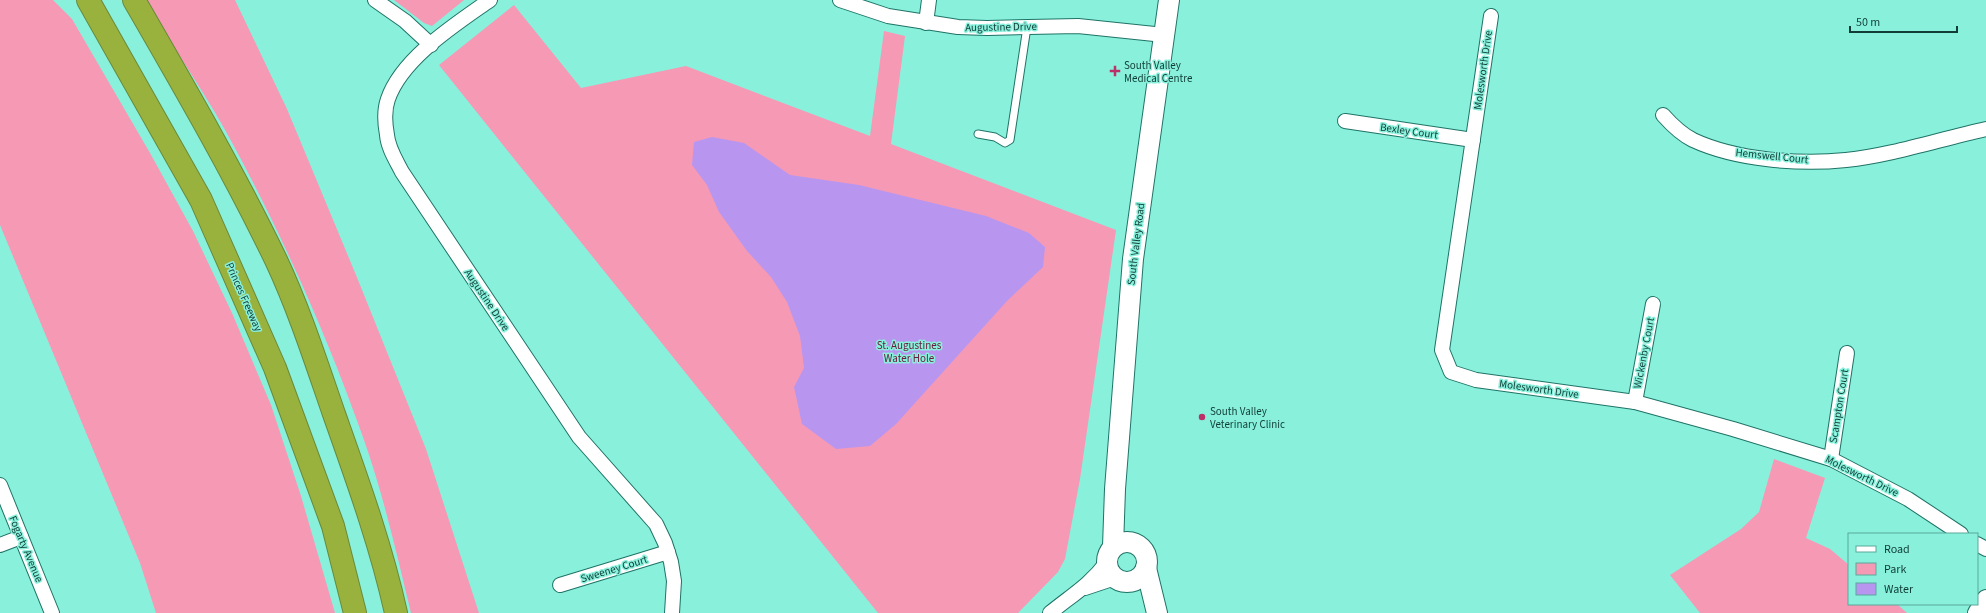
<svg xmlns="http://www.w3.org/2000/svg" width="1986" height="613" viewBox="0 0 1986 613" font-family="'Source Sans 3',sans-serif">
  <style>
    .green { fill: #f699b5 }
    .water { fill: #b896f0 }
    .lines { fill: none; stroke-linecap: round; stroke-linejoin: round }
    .service-casing { stroke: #1f7366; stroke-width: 9 }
    .minor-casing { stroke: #1f7366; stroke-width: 16 }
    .tertiary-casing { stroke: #1f7366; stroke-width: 20 }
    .secondary-casing { stroke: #1f7366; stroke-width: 22 }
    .motorway-casing { stroke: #69893b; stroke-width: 24 }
    .service { stroke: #fff; stroke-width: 7 }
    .minor { stroke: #fff; stroke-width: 14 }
    .tertiary { stroke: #fff; stroke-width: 18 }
    .secondary { stroke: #fff; stroke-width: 20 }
    .motorway { stroke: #99b23e; stroke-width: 22 }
    .poi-dot { fill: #bb3069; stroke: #89f0dc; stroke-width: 1.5 }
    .labels { text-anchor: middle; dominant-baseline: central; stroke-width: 3; stroke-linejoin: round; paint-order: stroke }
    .street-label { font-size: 11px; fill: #103e36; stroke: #89f0dc }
    .poi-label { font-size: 11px; fill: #103e36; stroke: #89f0dc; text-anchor: start }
    .park-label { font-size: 11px; fill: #691839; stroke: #89f0dc }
  </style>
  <rect width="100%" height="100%" fill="#89f0dc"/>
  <g class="green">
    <polygon points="0,0 53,0 72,19 150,153 193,231 232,313 271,405 301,496 335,613 156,613 140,563 0,225"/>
    <path d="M145,0H235L287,109L356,275L426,449L479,613H411C397,555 384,497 364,440C330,343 285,241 236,150C209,98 175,51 145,0Z"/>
    <polygon points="394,0 464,0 432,26 424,23"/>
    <polygon points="514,5 581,88 686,66 870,136 884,31 905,36 891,144 1116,230 1080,479 1065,559 1058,572 1018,613 878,613 439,65"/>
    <polygon points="1774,459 1825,478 1806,538 1830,549 1849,565 1849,604 1897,604 1907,613 1700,613 1670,575 1741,529 1759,512"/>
  </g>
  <polygon class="water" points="712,137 744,143 790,175 859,185 986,216 1029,233 1045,247 1043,267 1007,301 896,424 870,446 836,449 802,424 794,387 804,368 800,336 787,302 771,277 747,251 719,212 707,185 692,165 694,142"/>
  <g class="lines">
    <defs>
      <polyline id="service" points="978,134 995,137 1005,143 1010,140 1027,27"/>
      <g id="minor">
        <polyline points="375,0 405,21 431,45"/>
        <path d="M490,0C456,24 402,58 388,99C384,110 385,124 387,135C388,148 396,160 402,172L579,437L656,524L665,543L671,562L674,581L672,613"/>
        <polyline points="840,0 888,16 958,27 987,28 1078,26 1164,35"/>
        <polyline points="1491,16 1442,350 1451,372 1476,380 1635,402 1733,429 1831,459 1908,499 1961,534"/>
        <polyline points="926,23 929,0"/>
        <path d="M1663,115C1671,124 1681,134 1693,140C1736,160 1800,165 1846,160C1893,155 1940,139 1986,129"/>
        <polyline points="1345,121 1473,140"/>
        <polyline points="1635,402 1653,304"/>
        <polyline points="1831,459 1847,353"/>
        <polyline points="0,485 52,613"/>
        <polyline points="1977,544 1986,549"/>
        <polyline points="0,545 21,537"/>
        <polyline points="560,585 668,552"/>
        <polyline points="1085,588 1115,578"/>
        <path d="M1050,613C1072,595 1089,586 1107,562"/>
      </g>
      <polyline id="tertiary" points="1977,613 1986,599"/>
      <g id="secondary">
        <circle cx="1127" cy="562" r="20"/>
        <polyline points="1113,547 1115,489 1133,259 1169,0"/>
        <polyline points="1146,568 1157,613"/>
      </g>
      <g id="motorway">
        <polyline points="88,0 201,200 275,368 333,526 355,613"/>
        <path d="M134,0C183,85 233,171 276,260C299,309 316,362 334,414C357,479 381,545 396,613"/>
      </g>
    </defs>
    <use href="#service" class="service-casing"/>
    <use href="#minor" class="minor-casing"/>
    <use href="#tertiary" class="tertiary-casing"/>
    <use href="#secondary" class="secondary-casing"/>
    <use href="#motorway" class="motorway-casing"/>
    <use href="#service" class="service"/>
    <use href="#minor" class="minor"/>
    <use href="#tertiary" class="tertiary"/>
    <use href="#secondary" class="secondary"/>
    <use href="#motorway" class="motorway"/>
  </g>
  <g class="poi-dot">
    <path d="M1113 65h4v4h4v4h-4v4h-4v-4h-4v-4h4z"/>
    <circle cx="1202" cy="417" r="4"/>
  </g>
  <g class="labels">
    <g class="street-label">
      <text transform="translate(1001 27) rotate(-1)">Augustine Drive</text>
      <text transform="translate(1483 70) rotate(-82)">Molesworth Drive</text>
      <text transform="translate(1409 131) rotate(8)">Bexley Court</text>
      <text transform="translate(1772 156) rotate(6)">Hemswell Court</text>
      <text transform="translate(1136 244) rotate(-83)">South Valley Road</text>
      <text transform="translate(244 297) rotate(66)">Princes Freeway</text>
      <text transform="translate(487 300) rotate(56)">Augustine Drive</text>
      <text transform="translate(1644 353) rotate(-79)">Wickenby Court</text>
      <text transform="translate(1539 389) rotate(8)">Molesworth Drive</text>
      <text transform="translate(1839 406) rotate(-81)">Scampton Court</text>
      <text transform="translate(1862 476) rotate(26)">Molesworth Drive</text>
      <text transform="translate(26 549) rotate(67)">Fogarty Avenue</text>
      <text transform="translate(614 569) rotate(-17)">Sweeney Court</text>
    </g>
    <g class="poi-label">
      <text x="1124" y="65">South Valley<tspan x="1124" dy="13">Medical Centre</tspan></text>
      <text x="1210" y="411">South Valley<tspan x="1210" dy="13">Veterinary Clinic</tspan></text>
    </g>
    <g class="park-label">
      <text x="909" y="345">St. Augustines<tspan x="909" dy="13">Water Hole</tspan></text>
    </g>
  </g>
  <rect x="1848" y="533" width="130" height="72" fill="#89f0dc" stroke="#59a99a"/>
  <rect x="1856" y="546" width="20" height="6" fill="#ffffff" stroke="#59a99a"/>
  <text x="1884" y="553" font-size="12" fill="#103e36">Road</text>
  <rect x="1856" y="563" width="20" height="12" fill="#f699b5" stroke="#59a99a"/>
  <text x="1884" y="573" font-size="12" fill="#103e36">Park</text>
  <rect x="1856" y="583" width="20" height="12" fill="#b896f0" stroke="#59a99a"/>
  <text x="1884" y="593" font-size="12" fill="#103e36">Water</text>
  <path d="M1850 26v6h107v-6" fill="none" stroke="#103e36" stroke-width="2"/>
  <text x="1856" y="26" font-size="12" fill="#103e36" stroke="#89f0dc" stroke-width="3" paint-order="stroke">50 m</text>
</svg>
